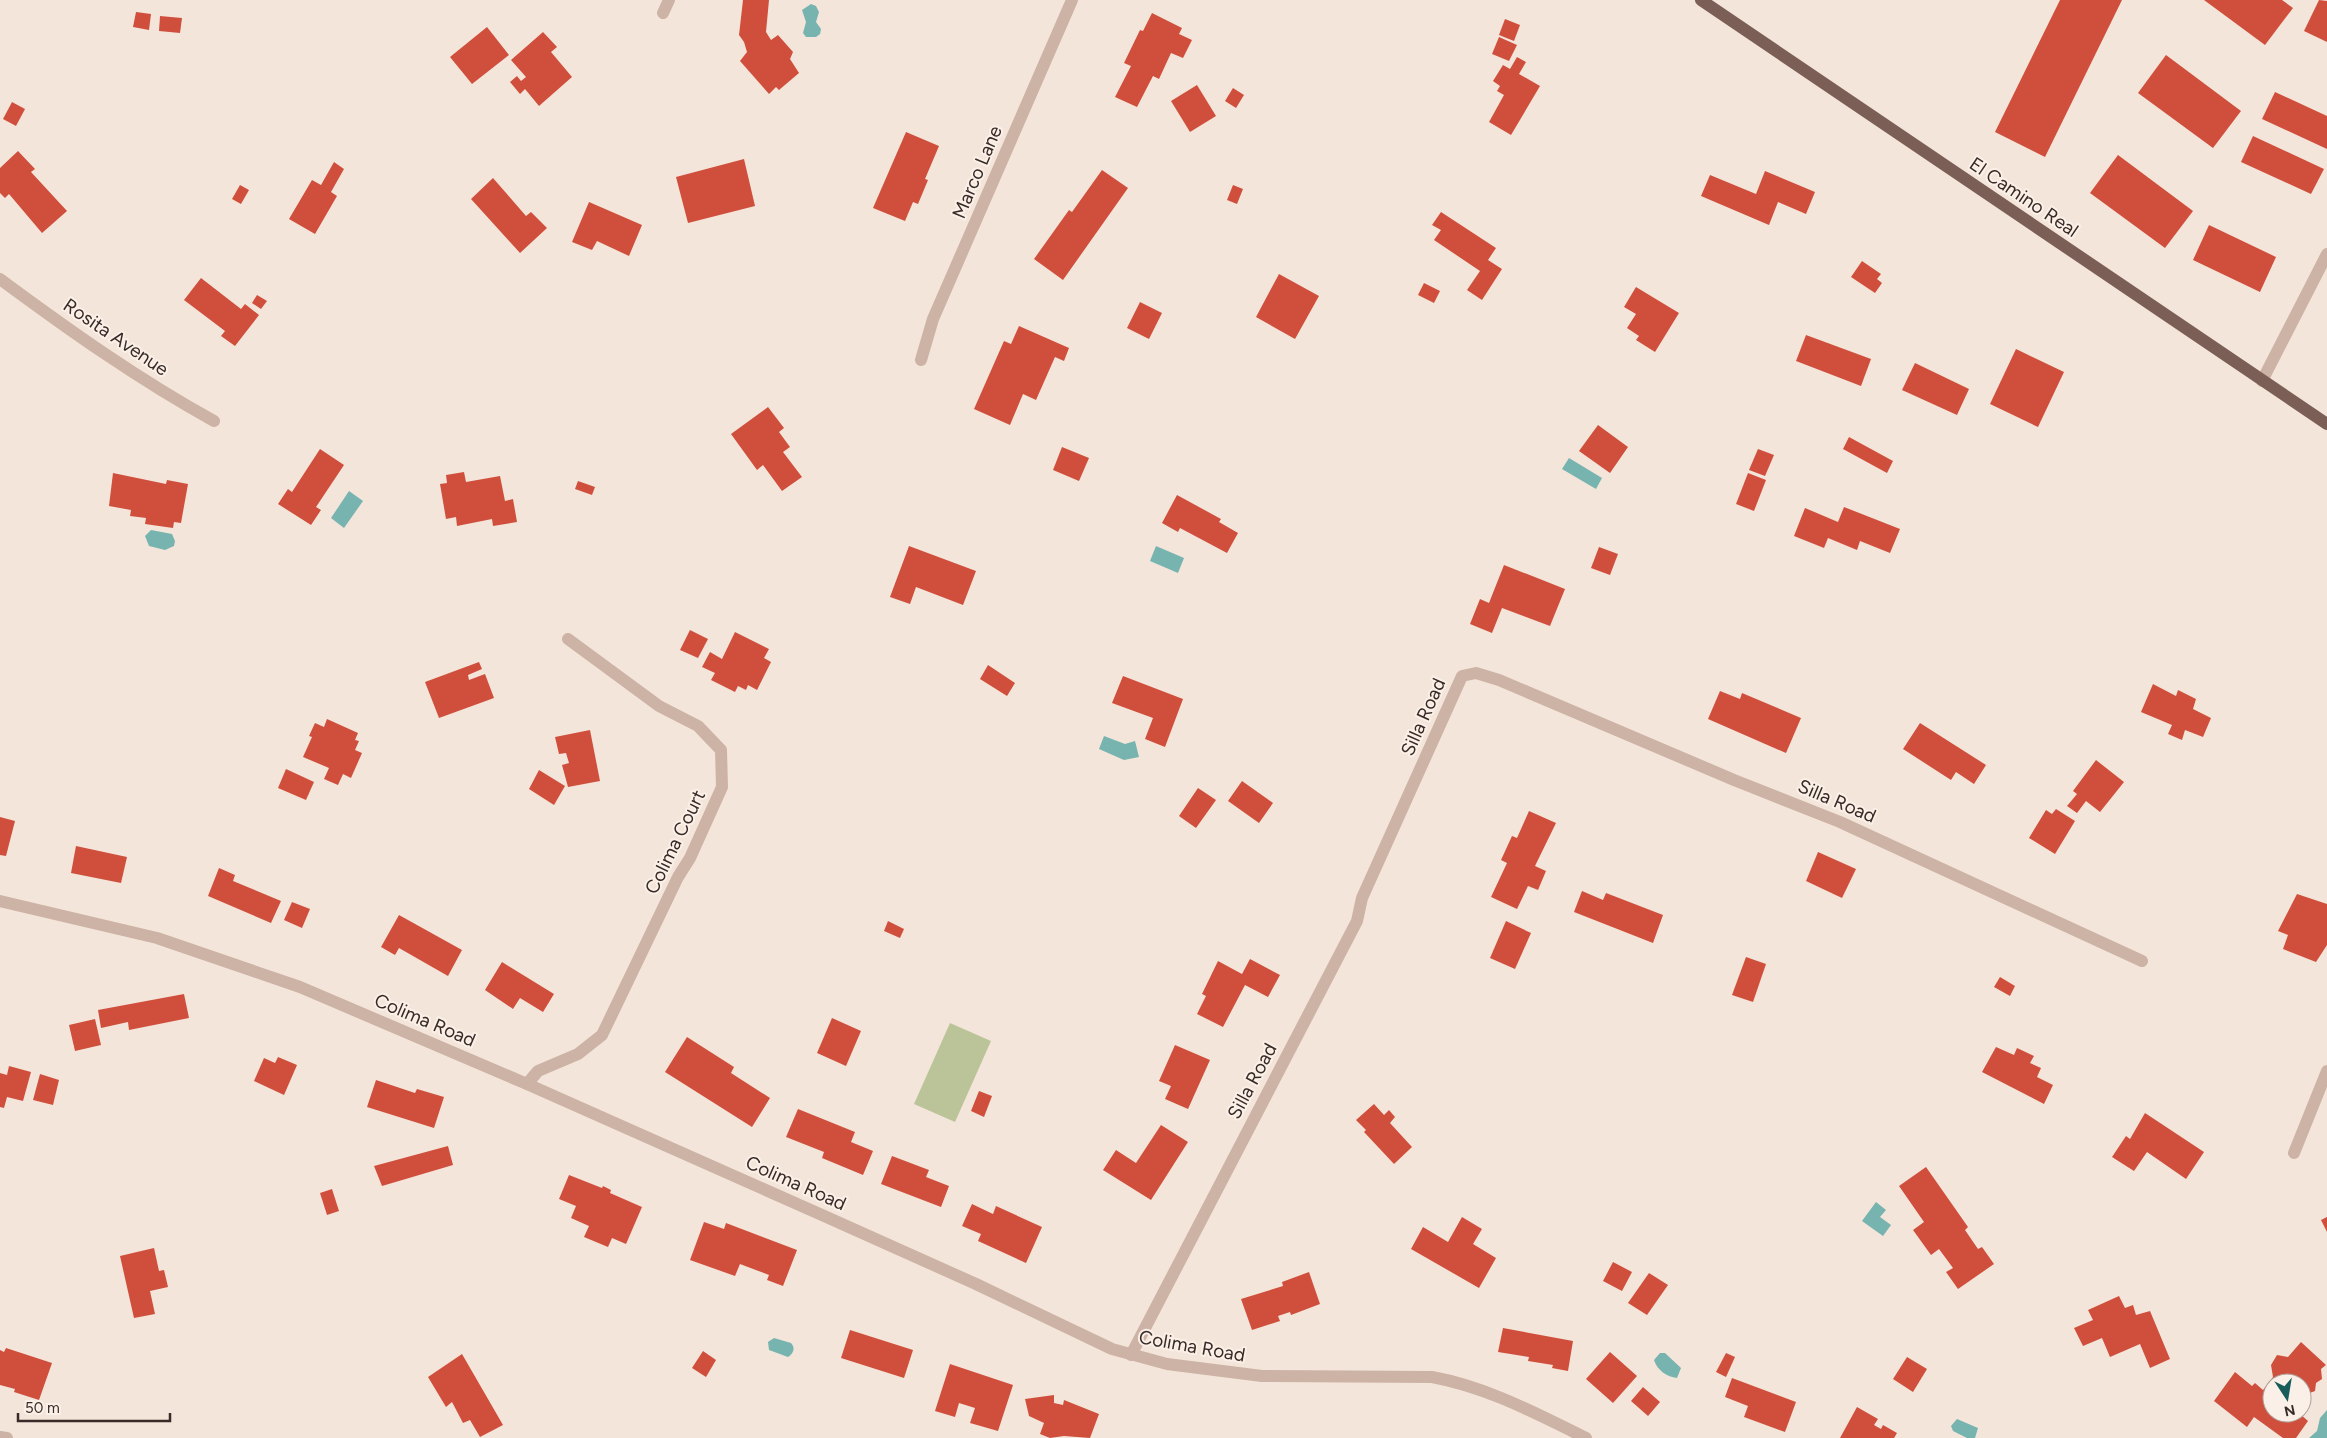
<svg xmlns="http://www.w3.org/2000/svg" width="2327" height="1438" viewBox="0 0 2327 1438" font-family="Figtree,sans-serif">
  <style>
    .green { fill: #bbc499 }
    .water { fill: #77b3af }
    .building { fill: #d04f3c }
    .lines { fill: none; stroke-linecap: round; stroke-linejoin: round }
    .minor { stroke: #cdb3a5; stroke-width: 12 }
    .major { stroke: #7b5f57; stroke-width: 12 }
    .labels { text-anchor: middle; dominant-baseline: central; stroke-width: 4; stroke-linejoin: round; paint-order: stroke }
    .street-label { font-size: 19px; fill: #382a27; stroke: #fbf0e7 }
  </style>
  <rect width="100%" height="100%" fill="#f4e5da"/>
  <polygon class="green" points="950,1023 991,1041 955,1122 914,1104"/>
  <g class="water">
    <polygon points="811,4 816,6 819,12 816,22 821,29 820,34 816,37 806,37 803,33 806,22 802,10"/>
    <polygon points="1569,458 1602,478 1596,489 1562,469"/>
    <polygon points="349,491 363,501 344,528 331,518"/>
    <polygon points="151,530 172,534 175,541 174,546 165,550 149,546 145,536"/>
    <polygon points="1156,546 1184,558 1178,573 1150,561"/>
    <polygon points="1104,736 1125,744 1135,741 1139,757 1124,760 1099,749"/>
    <polygon points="1876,1202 1886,1210 1880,1217 1891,1225 1883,1236 1862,1221"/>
    <path d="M774,1338L791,1343C796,1348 793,1354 788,1357L769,1350L768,1342Z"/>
    <path d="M1660,1353H1665L1681,1368L1677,1378C1667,1377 1657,1370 1654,1360Z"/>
    <polygon points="2327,1410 2327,1438 2309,1438 2317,1431 2320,1418"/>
    <polygon points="1957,1419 1978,1428 1975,1438 1967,1438 1953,1431 1951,1426"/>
  </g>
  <g class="building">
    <polygon points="743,0 769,0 766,32 771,40 778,35 793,52 790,59 799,73 779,90 776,87 769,94 740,61 747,52 744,42 739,35"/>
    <polygon points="2060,0 2122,0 2045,157 1995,132"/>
    <polygon points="2204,0 2282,0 2293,8 2265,45"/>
    <polygon points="2319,0 2327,1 2327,42 2304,31"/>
    <polygon points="136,12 151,14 149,30 133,27"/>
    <polygon points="1152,13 1182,28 1179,34 1192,40 1183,58 1171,53 1159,79 1153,76 1137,107 1115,97 1131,66 1124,63 1140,30 1143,31"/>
    <polygon points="160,16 182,18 180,33 159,31"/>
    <polygon points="1505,19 1520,25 1514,41 1499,35"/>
    <polygon points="487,27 509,55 472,84 450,57"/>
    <polygon points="543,32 557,47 551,52 572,77 539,106 525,89 520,94 510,82 517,76 521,81 526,77 511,60"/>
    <polygon points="1499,37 1517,45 1509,61 1492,54"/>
    <polygon points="2166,55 2241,111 2213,148 2138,93"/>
    <polygon points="1517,57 1526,62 1519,74 1540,86 1511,135 1489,122 1504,95 1497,91 1500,86 1493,81 1503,65 1510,69"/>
    <polygon points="1197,85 1216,116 1190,132 1171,101"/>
    <polygon points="1233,88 1244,95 1236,108 1225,101"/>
    <polygon points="2275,92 2327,116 2327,149 2262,119"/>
    <polygon points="12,102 25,109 16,126 3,119"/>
    <polygon points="906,132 939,146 925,179 928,180 918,204 913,202 905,221 873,208"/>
    <polygon points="2253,136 2324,169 2311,194 2241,162"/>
    <polygon points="18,151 35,169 31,172 67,211 42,233 9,194 5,198 0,193 0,168"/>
    <polygon points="2118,155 2193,211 2165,248 2090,193"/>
    <polygon points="744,159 755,206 688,223 676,177"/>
    <polygon points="334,162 344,169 331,192 337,196 315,234 289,219 312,180 321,185"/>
    <polygon points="1102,170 1128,188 1063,280 1034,259 1069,210 1072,212"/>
    <polygon points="1765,171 1815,192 1806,214 1778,202 1769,225 1701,196 1710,175 1756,194"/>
    <polygon points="493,178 526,216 531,212 547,228 520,253 471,199"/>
    <polygon points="240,185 249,190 241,204 232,199"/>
    <polygon points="1233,185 1243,189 1237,204 1227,200"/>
    <polygon points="589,202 642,225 629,256 597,241 592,250 572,242"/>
    <polygon points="1441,212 1496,248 1488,260 1502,269 1482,300 1467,290 1480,271 1434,240 1441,230 1432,225"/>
    <polygon points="2209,225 2276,257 2260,292 2193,260"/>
    <polygon points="1862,261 1881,274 1877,279 1882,283 1875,293 1851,277"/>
    <polygon points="1279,274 1319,296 1295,339 1256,317"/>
    <polygon points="201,278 241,309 245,304 259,315 235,346 221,336 225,331 184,300"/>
    <polygon points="1424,283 1440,291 1434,303 1418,295"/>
    <polygon points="1636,287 1679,313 1655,352 1636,340 1639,336 1627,328 1636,314 1624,307"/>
    <polygon points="257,295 267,301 261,309 252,303"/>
    <polygon points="1140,302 1162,313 1149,339 1127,328"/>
    <polygon points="1019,326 1069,348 1064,361 1055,357 1036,400 1023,394 1010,425 974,409 1004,341 1011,344"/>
    <polygon points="1806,335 1871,359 1861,386 1796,361"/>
    <polygon points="2016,349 2064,372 2038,427 1990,404"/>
    <polygon points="1915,363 1969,389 1957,415 1902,390"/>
    <polygon points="768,407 784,428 779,432 790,447 783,452 802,477 782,491 763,465 757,470 731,434"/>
    <polygon points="1598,425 1628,447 1610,473 1579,451"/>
    <polygon points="1849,437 1893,461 1887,473 1843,449"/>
    <polygon points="1062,447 1089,458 1079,481 1053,470"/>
    <polygon points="320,449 344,465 316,507 321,510 311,525 278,504 288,489 292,492"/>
    <polygon points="1758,449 1774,455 1765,476 1749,470"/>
    <polygon points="464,472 466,482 500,476 505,501 513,499 517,522 493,526 492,519 457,526 456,517 446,519 440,484 447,483 446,475"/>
    <polygon points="113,473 166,484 167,480 188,484 181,523 174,522 173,528 145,524 146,518 130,516 131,510 109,506"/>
    <polygon points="1748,473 1766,480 1754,511 1736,504"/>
    <polygon points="578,481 595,487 592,495 575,489"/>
    <polygon points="1177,495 1221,519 1219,522 1238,533 1227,553 1180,528 1178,532 1162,523"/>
    <polygon points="1844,507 1900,529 1890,553 1860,541 1857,550 1828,538 1824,548 1794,536 1805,508 1838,522"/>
    <polygon points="909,546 976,571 963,605 916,587 910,604 890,597"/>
    <polygon points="1599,547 1618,554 1610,575 1591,568"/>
    <polygon points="1504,565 1565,589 1550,626 1502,608 1492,633 1470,624 1480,599 1489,603"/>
    <polygon points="690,630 708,639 698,658 680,650"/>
    <polygon points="735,632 769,649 764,658 771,662 757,690 748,685 746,690 738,686 735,692 711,680 715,673 702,667 710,652 722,659"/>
    <polygon points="479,662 482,669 468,675 469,680 485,674 494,698 439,718 425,682"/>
    <polygon points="988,665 1015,683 1007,696 980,679"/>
    <polygon points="1123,676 1183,699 1165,747 1145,739 1153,718 1112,703"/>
    <polygon points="2153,684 2176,696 2178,690 2196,699 2193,709 2211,718 2203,737 2185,730 2182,740 2168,734 2172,725 2141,712"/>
    <polygon points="1720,691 1740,699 1742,693 1801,718 1786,753 1708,719"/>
    <polygon points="327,719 358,733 355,740 359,741 355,750 362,753 351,778 343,774 338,785 324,779 329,768 303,757 312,737 309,736 315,723 324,727"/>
    <polygon points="1920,723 1986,765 1974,784 1956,772 1951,780 1903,749"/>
    <polygon points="590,730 600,781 568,787 562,765 569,763 566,753 559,754 555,737"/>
    <polygon points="2096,760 2124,782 2100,812 2086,801 2077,813 2067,806 2077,794 2073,791"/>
    <polygon points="286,769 314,782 306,800 278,788"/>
    <polygon points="539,770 565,786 554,805 529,789"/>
    <polygon points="1242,781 1273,803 1259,823 1228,801"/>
    <polygon points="1198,788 1216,800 1196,828 1179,816"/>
    <polygon points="2056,809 2075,821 2055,854 2029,838 2046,810 2052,814"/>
    <polygon points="1529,811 1556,823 1535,866 1546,871 1538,890 1528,886 1517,909 1491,897 1507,863 1501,860 1512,836 1517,838"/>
    <polygon points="0,817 15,821 6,856 0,855"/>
    <polygon points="76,846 127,857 121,883 71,873"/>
    <polygon points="1818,852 1856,869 1842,898 1806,881"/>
    <polygon points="219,868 235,875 233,881 281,901 271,923 208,896"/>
    <polygon points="1582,891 1603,900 1606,893 1663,915 1653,943 1574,912"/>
    <polygon points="2297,894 2327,904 2327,945 2316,962 2283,949 2288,935 2278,931"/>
    <polygon points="292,902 310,909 302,928 284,920"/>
    <polygon points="399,915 462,950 448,976 399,948 395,955 381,947"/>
    <polygon points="888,921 904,929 900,938 884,931"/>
    <polygon points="1506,921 1531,933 1515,969 1490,958"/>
    <polygon points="1746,957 1766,964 1753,1002 1732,995"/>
    <polygon points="1250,959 1280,975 1268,997 1245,985 1223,1027 1197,1014 1206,996 1202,994 1218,961 1242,974"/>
    <polygon points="502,962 554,994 543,1012 520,998 513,1009 485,990"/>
    <polygon points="2000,977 2015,986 2010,996 1994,987"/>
    <polygon points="184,994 189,1018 129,1030 128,1022 101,1028 98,1010"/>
    <polygon points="832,1018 861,1031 846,1066 817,1053"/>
    <polygon points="95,1019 101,1045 75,1051 69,1025"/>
    <polygon points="687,1037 734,1067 731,1073 770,1098 752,1127 665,1072"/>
    <polygon points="1175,1045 1210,1060 1188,1109 1165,1099 1171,1086 1159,1081"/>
    <polygon points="1996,1047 2014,1055 2017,1048 2034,1056 2030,1063 2041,1068 2037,1077 2053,1085 2044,1104 1982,1072"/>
    <polygon points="278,1057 297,1065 284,1095 254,1081 264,1058 275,1063"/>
    <polygon points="9,1066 31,1072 23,1101 7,1097 4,1108 0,1107 0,1073 7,1075"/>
    <polygon points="40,1074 59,1080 53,1105 33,1100"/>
    <polygon points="376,1080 415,1093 417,1089 444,1097 434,1128 367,1107"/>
    <polygon points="979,1091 992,1096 984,1117 971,1111"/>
    <polygon points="1374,1104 1384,1115 1389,1110 1395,1117 1390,1123 1412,1147 1394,1164 1364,1132 1366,1130 1356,1120"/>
    <polygon points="798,1109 855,1132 851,1142 873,1151 863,1175 822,1158 824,1152 786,1137"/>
    <polygon points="2145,1113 2204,1152 2186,1179 2147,1152 2134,1171 2112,1157 2126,1136 2130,1139"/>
    <polygon points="1161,1125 1188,1142 1151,1200 1103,1170 1116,1150 1136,1163"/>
    <polygon points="448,1146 453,1165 382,1186 374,1166"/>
    <polygon points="892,1156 929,1170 926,1177 949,1186 941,1207 881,1184"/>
    <polygon points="1926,1167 1968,1227 1965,1230 1978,1249 1982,1247 1994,1264 1958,1289 1946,1272 1953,1268 1939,1249 1931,1255 1913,1230 1924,1222 1899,1186"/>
    <polygon points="569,1175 602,1188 603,1186 611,1190 610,1193 642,1207 626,1244 612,1238 608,1247 584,1237 589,1226 571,1218 576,1206 559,1199"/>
    <polygon points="332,1189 339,1211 327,1215 320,1193"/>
    <polygon points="972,1204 993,1214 996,1206 1042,1227 1026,1263 978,1241 981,1234 962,1226"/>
    <polygon points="1462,1217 1482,1229 1473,1244 1496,1258 1479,1288 1411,1249 1423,1227 1448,1242"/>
    <polygon points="2327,1217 2327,1232 2321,1220"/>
    <polygon points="704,1222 724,1229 726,1223 797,1250 783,1286 767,1280 769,1275 740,1264 735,1276 690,1260"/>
    <polygon points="154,1248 159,1271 164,1270 168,1287 150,1291 155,1314 134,1318 120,1256"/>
    <polygon points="1613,1262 1632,1272 1622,1291 1603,1281"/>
    <polygon points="1309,1272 1320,1304 1291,1315 1290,1312 1278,1316 1280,1321 1252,1330 1241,1299 1283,1286 1282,1282"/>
    <polygon points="1649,1273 1668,1285 1647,1315 1628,1303"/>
    <polygon points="2119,1296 2125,1308 2133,1305 2136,1315 2150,1311 2170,1359 2150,1368 2140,1344 2110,1357 2102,1338 2083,1346 2074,1328 2093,1320 2088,1310"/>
    <polygon points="1503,1328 1573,1341 1568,1371 1552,1368 1553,1365 1528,1361 1529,1357 1498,1352"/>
    <polygon points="850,1330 913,1350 904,1378 841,1358"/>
    <polygon points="2301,1342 2326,1365 2321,1369 2322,1379 2316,1383 2315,1391 2302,1396 2302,1383 2272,1383 2272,1413 2299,1413 2308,1421 2296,1438 2283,1438 2254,1417 2247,1427 2214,1401 2235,1372 2252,1386 2255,1383 2263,1390 2273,1377 2271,1365 2277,1355 2288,1357"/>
    <polygon points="6,1348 52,1363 39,1400 14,1392 15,1389 0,1385 0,1350 4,1352"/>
    <polygon points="703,1351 716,1360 706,1377 692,1368"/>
    <polygon points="1610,1352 1637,1376 1613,1403 1586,1379"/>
    <polygon points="1726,1353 1735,1357 1726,1377 1716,1372"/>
    <polygon points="462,1354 503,1425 480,1437 470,1420 463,1423 452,1402 446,1407 428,1377"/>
    <polygon points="1907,1357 1927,1369 1913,1392 1893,1379"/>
    <polygon points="950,1364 1013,1385 998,1431 970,1423 975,1408 959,1403 955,1417 935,1411"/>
    <polygon points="1732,1378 1796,1402 1785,1432 1744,1417 1748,1406 1725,1397"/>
    <polygon points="1643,1387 1660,1402 1648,1416 1631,1401"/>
    <polygon points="1054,1395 1054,1403 1063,1405 1064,1400 1099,1414 1090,1438 1064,1436 1050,1438 1040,1434 1044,1423 1029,1416 1025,1399"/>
    <polygon points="1857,1407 1878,1419 1874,1425 1881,1429 1883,1425 1897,1433 1894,1438 1840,1438"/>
  </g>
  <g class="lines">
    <g class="minor">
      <polyline points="663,13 669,0"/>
      <path d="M0,279C69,330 138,379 214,421"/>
      <polyline points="921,360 933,319 1072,0"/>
      <polyline points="2262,381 2327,254"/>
      <path d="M0,901L157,938L300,987L527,1084L822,1215L976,1284L1112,1349L1167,1364L1262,1376L1432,1377C1487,1387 1535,1413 1586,1438"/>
      <polyline points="527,1084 538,1071 578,1054 602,1035 678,877 690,858 722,787 721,750 698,726 659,706 568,639"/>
      <polyline points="2294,1153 2327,1071"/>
      <polyline points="1131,1355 1357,921 1362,898 1462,676 1476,673 1499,680 1734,780 1840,822 2142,961"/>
      <polyline points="0,1437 7,1438"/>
    </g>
    <polyline class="major" points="1701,0 2327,424"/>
  </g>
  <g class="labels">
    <g class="street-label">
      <text transform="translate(977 172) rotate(-67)">Marco Lane</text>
      <text transform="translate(2024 197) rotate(34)">El Camino Real</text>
      <text transform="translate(116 337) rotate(34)">Rosita Avenue</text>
      <text transform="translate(1423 717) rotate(-66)">Silla Road</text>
      <text transform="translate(1837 801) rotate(23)">Silla Road</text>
      <text transform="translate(675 842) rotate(-64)">Colima Court</text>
      <text transform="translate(425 1020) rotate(23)">Colima Road</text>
      <text transform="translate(1252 1081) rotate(-62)">Silla Road</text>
      <text transform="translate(796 1183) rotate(24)">Colima Road</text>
      <text transform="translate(1192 1346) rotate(10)">Colima Road</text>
    </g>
  </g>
  <g transform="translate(2287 1398) rotate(168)"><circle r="24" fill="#fbf0e7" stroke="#ada19a"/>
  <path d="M0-4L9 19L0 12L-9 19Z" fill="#195d5a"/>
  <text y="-8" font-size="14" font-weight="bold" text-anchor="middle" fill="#382a27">N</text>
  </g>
  <path d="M18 1413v8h152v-8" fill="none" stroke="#382a27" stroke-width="2.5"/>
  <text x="25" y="1413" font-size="15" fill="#382a27" stroke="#fbf0e7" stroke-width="4" paint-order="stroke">50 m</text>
</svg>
